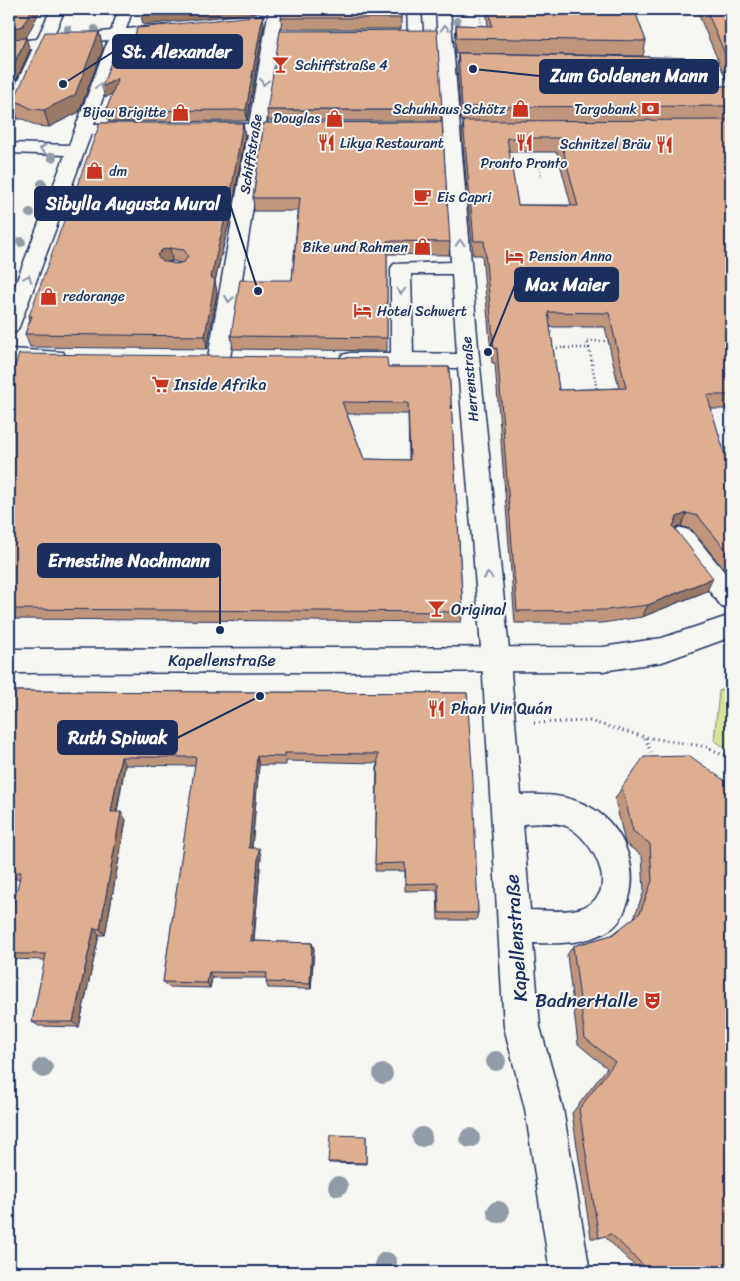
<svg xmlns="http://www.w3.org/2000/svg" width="740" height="1281" viewBox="0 0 740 1281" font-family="Sriracha,sans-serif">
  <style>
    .green { fill: #d8e396; stroke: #7a897a }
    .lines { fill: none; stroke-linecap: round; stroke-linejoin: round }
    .minor-casing { stroke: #1b2f5e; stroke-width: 3 }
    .major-casing { stroke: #1b2f5e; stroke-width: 3 }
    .path-far2 { stroke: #1b2f5e; stroke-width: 2; stroke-dasharray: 0.5 2.5; stroke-linecap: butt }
    .path-far1 { stroke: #1b2f5e; stroke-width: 2.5; stroke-dasharray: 1 3; stroke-linecap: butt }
    .path { stroke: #1b2f5e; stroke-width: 3; stroke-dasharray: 1 4; stroke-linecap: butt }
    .minor { fill: #f6f6f2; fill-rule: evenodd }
    .major { fill: #f6f6f2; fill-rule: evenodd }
    .tree { fill: #929ca7 }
    .wall { fill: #bf967c; stroke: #1b2f5e; fill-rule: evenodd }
    .shaded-wall { fill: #9b7a65; stroke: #1b2f5e }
    .building { fill: #deae90; stroke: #1b2f5e; fill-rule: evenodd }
    .oneway { stroke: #8892a8 }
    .labels { text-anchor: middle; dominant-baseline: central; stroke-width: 4; stroke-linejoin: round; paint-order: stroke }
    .far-poi-label { font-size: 14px; fill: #1b2f5e; stroke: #f6f6f2; text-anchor: start }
    .far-street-label { font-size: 14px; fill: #1b2f5e; stroke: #f6f6f2 }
    .poi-label { font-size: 16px; fill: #1b2f5e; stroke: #f6f6f2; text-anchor: start }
    .street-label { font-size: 16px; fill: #1b2f5e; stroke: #f6f6f2 }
    .near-street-label { font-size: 19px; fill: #1b2f5e; stroke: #f6f6f2 }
    .near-poi-label { font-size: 19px; fill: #1b2f5e; stroke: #f6f6f2; text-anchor: end }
    .leader { fill: none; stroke: #1b2f5e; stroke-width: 2 }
    .callout-dot { fill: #1b2f5e; stroke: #f6f6f2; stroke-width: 2 }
    .callout { fill: #1b2f5e; stroke: #1b2f5e; stroke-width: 2 }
    .callout-label { font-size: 18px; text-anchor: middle; font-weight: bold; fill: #fff }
  </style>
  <rect width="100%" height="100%" fill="#f6f6f2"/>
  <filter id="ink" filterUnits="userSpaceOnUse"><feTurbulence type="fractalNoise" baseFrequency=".02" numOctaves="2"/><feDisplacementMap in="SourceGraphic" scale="10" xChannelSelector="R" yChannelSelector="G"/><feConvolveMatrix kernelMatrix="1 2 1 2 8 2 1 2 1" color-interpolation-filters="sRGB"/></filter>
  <g filter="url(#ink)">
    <polygon class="green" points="731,685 731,752 714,740 719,691"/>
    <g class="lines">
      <defs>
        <g id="minor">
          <polygon points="51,9 65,9 53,37 111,31 119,9 133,9 126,29 171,25 178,29 171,33 123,38 94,124 135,124 141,125 143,129 141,133 135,134 91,134 19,327 16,332 9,334 9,301 65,155 9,153 9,143 69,145 108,40 49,46 17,117 15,121 9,122 9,100 33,48 9,50 9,42 37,39"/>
          <polygon points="269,9 283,9 266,124 306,125 308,129 306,133 264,134 230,358 227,363 219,365 211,363 208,358 247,134 208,134 202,133 200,129 202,125 208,124 249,124"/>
          <polygon points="407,9 421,9 423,36 421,39 379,39 377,36 379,33 408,32"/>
          <path d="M436,9H450L478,347L510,660L521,795C546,794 569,795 592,808C625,828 641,871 626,907C623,915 619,924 611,929C588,944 560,944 533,943L540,1027L563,1109L590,1272H550L525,1109L504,1027L482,660L458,368L350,367L342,365L339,360L342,355L350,353H391V268L394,264L451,262ZM411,274H452L457,354L413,353ZM523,824C536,824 553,821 566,826C591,837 620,888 588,905C572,914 547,910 530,910Z"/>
          <polygon points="615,57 695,59 703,64 695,69 610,65 607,62"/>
          <polygon points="9,349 63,352 66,357 63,362 55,364 9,363"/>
          <polygon points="682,528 691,531 731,580 731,610 722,607 673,545 669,538 673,531"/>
        </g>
        <polygon id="major" points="731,615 731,637 662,662 603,671 9,673 9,649 603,647 662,638"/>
      </defs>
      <use href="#minor" class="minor-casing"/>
      <use href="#major" class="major-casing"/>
      <g class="path-far2">
        <polyline points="479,9 482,28"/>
        <polyline points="541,177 540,164 564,164"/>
      </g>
      <g class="path-far1">
        <polyline points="549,348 589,348 587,341 612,341"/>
        <polyline points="589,348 597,391"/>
      </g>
      <g class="path">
        <polyline points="534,723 589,721 645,737 708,747 731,760"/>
        <polyline points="645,738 654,760"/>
        <polyline points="727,758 731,753"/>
      </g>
      <use href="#minor" class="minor"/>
      <use href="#major" class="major"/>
    </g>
    <g class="tree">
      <circle cx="457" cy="21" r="4"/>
      <circle cx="68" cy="29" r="4"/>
      <circle cx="95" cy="29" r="4"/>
      <circle cx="52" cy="157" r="5"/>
      <circle cx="42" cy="184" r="5"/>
      <circle cx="30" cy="213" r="5"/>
      <circle cx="21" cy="242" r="5"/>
      <circle cx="496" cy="1061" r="10"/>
      <circle cx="43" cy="1068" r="10"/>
      <circle cx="383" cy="1074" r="10"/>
      <circle cx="422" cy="1137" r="10"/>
      <circle cx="470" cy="1138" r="10"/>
      <circle cx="338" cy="1186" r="10"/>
      <circle cx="498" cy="1212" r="11"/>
      <circle cx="386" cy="1263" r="11"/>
    </g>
    <g class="wall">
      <polygon points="401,9 401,29 282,29 281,18"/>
      <polygon points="486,9 634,9 646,41 643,56 456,53 455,41 456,25 488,26"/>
      <path d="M698,9H731V409H711L731,475V578L692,530L681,526L675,529L707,591L642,617L602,623H515L495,363H492L482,255H473L462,135L463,121H461L457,67L458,53L656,70L670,77L684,86H729L697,11ZM509,152H557L571,205H518ZM550,327H605L619,388L559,390Z"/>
      <polygon points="263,15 264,25 247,121 109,122 106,111 113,93 105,98 134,39"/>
      <polygon points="99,32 103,49 79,112 49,127 37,126 23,119 18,119 13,102"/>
      <polygon points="267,110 442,110 441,121 268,121"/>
      <path d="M243,123L245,136L232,211L215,281L217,293L207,349L30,347L25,334L30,320L29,316ZM172,261L181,263L176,264L168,262Z"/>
      <polygon points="264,123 450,242 449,255 387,254 387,351 233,349 231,336 292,280 298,211 254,211 253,198"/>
      <path d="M388,367H449L463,612L461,622L9,619V383ZM347,414H408L409,460L364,459Z"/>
      <polygon points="9,691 467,693 478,913 476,920 438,920 437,890 405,891 405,871 375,871 377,763 286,761 286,765 259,765 252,848 261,856 254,941 312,943 314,949 311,989 268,988 266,982 267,978 212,978 210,988 168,987 163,982 195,766 125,765 117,812 126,820 105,935 99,935 79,1027 39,1026 32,1022 45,960 9,959 9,924 20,879 9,879"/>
      <polygon points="622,787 728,841 731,1272 641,1272 604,1236 599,1238 591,1238 572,1113 607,1068 578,1044 567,955 573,946 612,935 634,918 644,891 642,856 625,843 615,799"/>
      <polygon points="366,1136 366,1164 329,1163 328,1162"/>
    </g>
    <g class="shaded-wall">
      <polygon points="32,9 41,9 26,38 9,42 9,29"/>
      <polygon points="198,9 268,9 266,12 143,25 141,15"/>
      <polygon points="285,9 304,9 285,11"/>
      <polygon points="263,15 264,25 247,121 246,110"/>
      <polygon points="99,32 103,49 79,112 49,127 44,110"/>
      <polygon points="26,38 30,50 9,96 9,75"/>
      <polygon points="118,78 120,89 105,98 102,87"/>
      <polygon points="243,123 245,136 232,211 215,281 217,293 207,349 205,336 211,277"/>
      <polygon points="170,248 172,261 164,263 160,269 157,255 162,250"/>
      <polygon points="687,513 681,526 671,530 677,517"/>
      <polygon points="713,578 707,591 642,617 648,605"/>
      <polygon points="257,756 259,765 251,856 249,848"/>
      <polygon points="121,757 125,765 115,820 111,812"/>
      <polygon points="121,812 126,820 105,935 100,929"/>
      <polygon points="259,848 261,856 253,947 251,941"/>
      <polygon points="94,928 99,935 79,1027 73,1022"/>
      <polygon points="312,943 314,949 311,989 310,984"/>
      <polygon points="209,972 212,978 210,988 207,983"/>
    </g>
    <g class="building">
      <polygon points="9,9 32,9 23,26 9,29"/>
      <polygon points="143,9 198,9 141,15"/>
      <polygon points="314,9 401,9 401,18 281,18 282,12"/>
      <polygon points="489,9 634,9 646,41 457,38 456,25 492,26"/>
      <polygon points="706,9 731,9 731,68"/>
      <polygon points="263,15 246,110 106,111 118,78 102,87 119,39 134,39 137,28"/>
      <polygon points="437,30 442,110 267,110 280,31"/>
      <polygon points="45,32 99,32 75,95 44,110 32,109 18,102 13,102"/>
      <polygon points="26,38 9,75 9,39"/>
      <polygon points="458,53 651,57 656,70 667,70 670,77 684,86 731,86 731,106 462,107"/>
      <path d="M731,120V395H707L731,475V556L698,516L687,513L677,517L673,526L713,578L648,605L607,610L517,611L497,348L494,349L484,241H474L463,121ZM507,138H560L578,206L518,205ZM548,312L609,313L626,388L559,390Z"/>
      <polygon points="442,122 450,242 387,241 387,338 231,336 240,280 292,280 300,198 253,198 264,123"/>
      <path d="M100,123H243L230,198L211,277L215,280L205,336L25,334L32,316H29ZM170,248L184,250L188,256L184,262L176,264L162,261L157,255L162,250Z"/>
      <path d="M19,354L387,358L388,367H449L463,612L9,609V383ZM342,402L408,403L410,460L364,459Z"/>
      <polygon points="9,691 467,693 473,781 478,913 439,913 438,883 406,884 405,863 375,864 378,754 285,753 285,757 257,756 249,848 259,848 251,941 312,943 310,984 266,982 267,973 209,972 207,983 163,982 196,757 121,757 111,812 121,812 100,929 94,928 73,1022 32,1022 46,954 9,954 9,924 21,872 9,872"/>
      <polygon points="690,756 728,783 731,793 731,837 728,841 731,848 731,1272 650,1272 611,1234 599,1238 579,1109 615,1062 585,1038 573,946 612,935 640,913 652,881 650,844 633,831 622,787 644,757"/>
      <polygon points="330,1135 366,1136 366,1163 328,1162"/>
    </g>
    <defs><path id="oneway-chevron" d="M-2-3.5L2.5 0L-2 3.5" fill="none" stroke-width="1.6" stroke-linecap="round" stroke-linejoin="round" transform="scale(1.25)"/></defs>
    <g class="oneway">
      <use href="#oneway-chevron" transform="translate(445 28) rotate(-94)"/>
      <use href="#oneway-chevron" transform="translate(264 82) rotate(101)"/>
      <use href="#oneway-chevron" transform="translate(100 87) rotate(-70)"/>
      <use href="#oneway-chevron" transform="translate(43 149) rotate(-179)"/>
      <use href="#oneway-chevron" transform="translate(460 243) rotate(-94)"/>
      <use href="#oneway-chevron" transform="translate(28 278) rotate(-69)"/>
      <use href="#oneway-chevron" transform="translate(401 291) rotate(90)"/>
      <use href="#oneway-chevron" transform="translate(229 299) rotate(99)"/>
      <use href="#oneway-chevron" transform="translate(488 576) rotate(-95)"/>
    </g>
  </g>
  <defs>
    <symbol id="bar-bare" viewBox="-9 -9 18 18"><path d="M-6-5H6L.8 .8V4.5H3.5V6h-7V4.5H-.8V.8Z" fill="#c8321e" stroke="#f6f6f2" stroke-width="2.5" paint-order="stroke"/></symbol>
    <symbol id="shop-bare" viewBox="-9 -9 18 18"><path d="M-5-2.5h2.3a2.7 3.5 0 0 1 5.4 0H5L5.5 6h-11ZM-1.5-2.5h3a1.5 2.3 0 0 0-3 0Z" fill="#c8321e" stroke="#f6f6f2" stroke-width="2.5" paint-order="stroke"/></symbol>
    <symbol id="bank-bare" viewBox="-9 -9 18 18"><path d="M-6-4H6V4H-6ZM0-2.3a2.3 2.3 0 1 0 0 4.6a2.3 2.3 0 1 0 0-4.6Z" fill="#c8321e" stroke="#f6f6f2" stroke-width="2.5" paint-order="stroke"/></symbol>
    <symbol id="restaurant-bare" viewBox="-9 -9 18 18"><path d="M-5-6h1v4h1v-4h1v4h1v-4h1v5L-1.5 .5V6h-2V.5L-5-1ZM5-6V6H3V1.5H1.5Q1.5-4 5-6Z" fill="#c8321e" stroke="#f6f6f2" stroke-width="2.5" paint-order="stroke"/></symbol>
    <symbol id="cafe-bare" viewBox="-9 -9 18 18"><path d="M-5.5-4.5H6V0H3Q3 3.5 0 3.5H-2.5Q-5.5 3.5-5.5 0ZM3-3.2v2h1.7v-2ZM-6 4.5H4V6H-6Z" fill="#c8321e" stroke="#f6f6f2" stroke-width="2.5" paint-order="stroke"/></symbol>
    <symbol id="hotel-bare" viewBox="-9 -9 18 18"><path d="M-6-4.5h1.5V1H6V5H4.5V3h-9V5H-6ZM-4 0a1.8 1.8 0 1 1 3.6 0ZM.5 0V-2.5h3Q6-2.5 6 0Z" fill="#c8321e" stroke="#f6f6f2" stroke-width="2.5" paint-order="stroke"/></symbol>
    <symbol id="supermarket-bare" viewBox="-9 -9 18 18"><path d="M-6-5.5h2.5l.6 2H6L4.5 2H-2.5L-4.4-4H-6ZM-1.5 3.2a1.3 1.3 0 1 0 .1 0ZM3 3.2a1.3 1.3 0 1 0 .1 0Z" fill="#c8321e" stroke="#f6f6f2" stroke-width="2.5" paint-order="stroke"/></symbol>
    <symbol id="theatre-bare" viewBox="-9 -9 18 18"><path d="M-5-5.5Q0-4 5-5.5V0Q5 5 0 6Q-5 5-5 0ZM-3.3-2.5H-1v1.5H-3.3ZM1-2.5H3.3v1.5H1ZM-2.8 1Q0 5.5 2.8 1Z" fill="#c8321e" stroke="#f6f6f2" stroke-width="2.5" paint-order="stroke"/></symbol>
  </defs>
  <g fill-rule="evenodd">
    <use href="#bar-bare" x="268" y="52" width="25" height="25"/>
    <use href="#shop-bare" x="508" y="96" width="25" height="25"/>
    <use href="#bank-bare" x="638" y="96" width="25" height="25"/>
    <use href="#shop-bare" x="168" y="100" width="25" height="25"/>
    <use href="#shop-bare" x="322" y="106" width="25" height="25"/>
    <use href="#restaurant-bare" x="314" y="130" width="25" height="25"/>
    <use href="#restaurant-bare" x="512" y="130" width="25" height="25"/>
    <use href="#restaurant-bare" x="652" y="132" width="25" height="25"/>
    <use href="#shop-bare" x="82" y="158" width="25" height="25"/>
    <use href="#cafe-bare" x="410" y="184" width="25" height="25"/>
    <use href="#shop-bare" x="410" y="234" width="25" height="25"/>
    <use href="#hotel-bare" x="502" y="244" width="25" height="25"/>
    <use href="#shop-bare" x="36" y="284" width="25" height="25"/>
    <use href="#hotel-bare" x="350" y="298" width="25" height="25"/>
    <use href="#supermarket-bare" x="148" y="372" width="25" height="25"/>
    <use href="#bar-bare" x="424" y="596" width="25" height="25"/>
    <use href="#restaurant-bare" x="424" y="696" width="25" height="25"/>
    <use href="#theatre-bare" x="640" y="988" width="25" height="25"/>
  </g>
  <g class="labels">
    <g class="far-poi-label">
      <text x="295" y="65">Schiffstraße 4</text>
      <text x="506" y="109" text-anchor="end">Schuhhaus Schötz</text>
      <text x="637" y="109" text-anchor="end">Targobank</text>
      <text x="166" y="112" text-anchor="end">Bijou Brigitte</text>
      <text x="320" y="118" text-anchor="end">Douglas</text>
      <text x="340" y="143">Likya Restaurant</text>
      <text x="651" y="144" text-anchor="end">Schnitzel Bräu</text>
      <text x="524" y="163" text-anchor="middle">Pronto Pronto</text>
      <text x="109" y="171">dm</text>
      <text x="437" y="197">Eis Capri</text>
      <text x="408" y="247" text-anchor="end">Bike und Rahmen</text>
      <text x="529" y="256">Pension Anna</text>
      <text x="63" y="296">redorange</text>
      <text x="377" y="311">Hotel Schwert</text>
    </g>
    <g class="far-street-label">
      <text transform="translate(251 154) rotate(-81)">Schiffstraße</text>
      <text transform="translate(470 379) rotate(-95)">Herrenstraße</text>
    </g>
    <g class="poi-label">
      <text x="174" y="384">Inside Afrika</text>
      <text x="451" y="609">Original</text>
      <text x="451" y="708">Phan Vin Quán</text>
    </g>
    <g class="street-label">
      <text x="222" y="660">Kapellenstraße</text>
    </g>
    <g class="near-street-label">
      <text transform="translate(516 938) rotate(-94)">Kapellenstraße</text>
    </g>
    <g class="near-poi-label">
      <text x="638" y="1000">BadnerHalle</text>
    </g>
  </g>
  <path class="leader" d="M63 84L113 52M473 69L540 76M258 291L230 204M488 352L515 285M220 630L220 560M260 696L177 738"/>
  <g class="callout-dot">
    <circle cx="63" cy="84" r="5"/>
    <circle cx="473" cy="69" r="5"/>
    <circle cx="258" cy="291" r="5"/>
    <circle cx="488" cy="352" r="5"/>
    <circle cx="220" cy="630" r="5"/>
    <circle cx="260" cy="696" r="5"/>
  </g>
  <g class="callout">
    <rect x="113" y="35" width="129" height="33" rx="5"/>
    <rect x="540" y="60" width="178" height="33" rx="5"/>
    <rect x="35" y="187" width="195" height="33" rx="5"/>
    <rect x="515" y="268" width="103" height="33" rx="5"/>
    <rect x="38" y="544" width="182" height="33" rx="5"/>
    <rect x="58" y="721" width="119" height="33" rx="5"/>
  </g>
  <g class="callout-label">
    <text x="177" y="58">St. Alexander</text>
    <text x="629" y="82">Zum Goldenen Mann</text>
    <text x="133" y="210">Sibylla Augusta Mural</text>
    <text x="567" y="291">Max Maier</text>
    <text x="129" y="567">Ernestine Nachmann</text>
    <text x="118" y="744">Ruth Spiwak</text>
  </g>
  <rect width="740" height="1281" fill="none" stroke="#f6f6f2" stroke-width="30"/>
  <rect x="15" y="15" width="710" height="1251" fill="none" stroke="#1b2f5e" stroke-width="2" filter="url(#ink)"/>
</svg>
